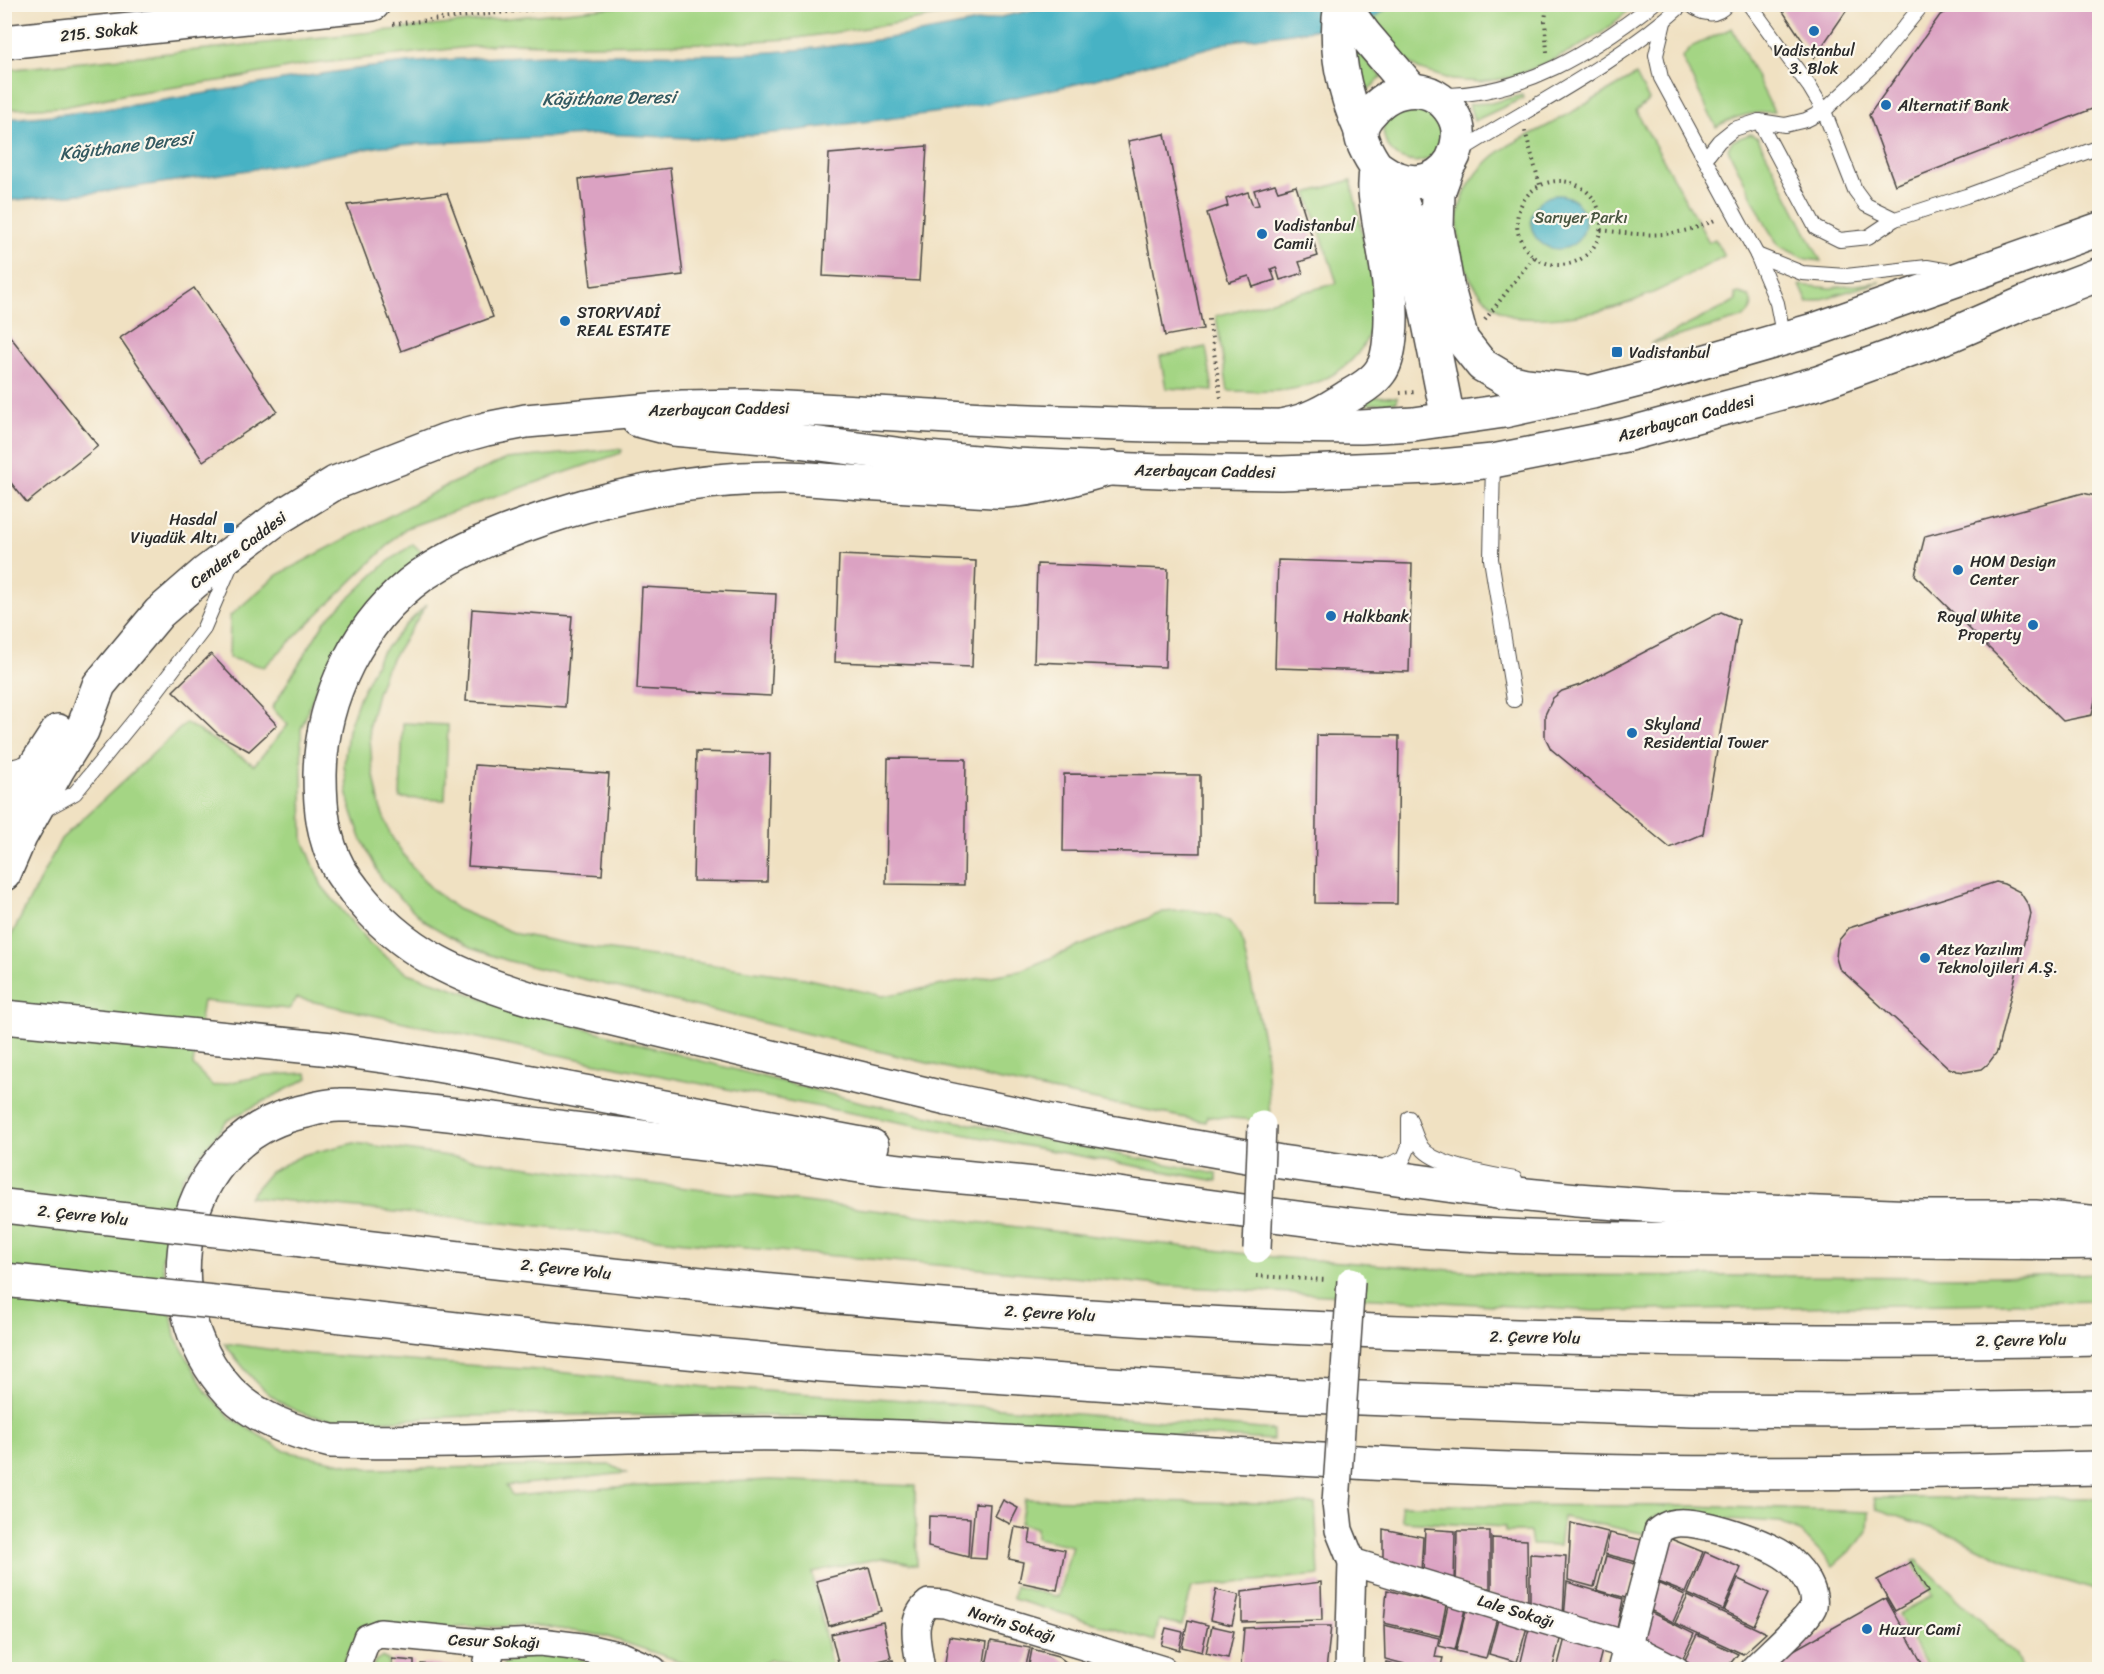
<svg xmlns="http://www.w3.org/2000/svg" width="2104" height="1674" viewBox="0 0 2104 1674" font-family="Sriracha,sans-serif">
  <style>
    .green { fill: #a4d584; stroke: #688058; stroke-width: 1.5 }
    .water { fill: #46b2c4; stroke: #386e78; stroke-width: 1.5 }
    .building { fill: #dba2c2 }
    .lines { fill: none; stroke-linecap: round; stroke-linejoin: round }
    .lane-casing { stroke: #494642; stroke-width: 16 }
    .street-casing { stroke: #494642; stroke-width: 30 }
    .secondary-casing { stroke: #494642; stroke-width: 36 }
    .primary-casing { stroke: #494642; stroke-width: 36 }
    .highway-casing { stroke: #494642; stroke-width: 36 }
    .path { stroke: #494642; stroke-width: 4; stroke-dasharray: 1.5 4.5; stroke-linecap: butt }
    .lane { stroke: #fff; stroke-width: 14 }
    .street { stroke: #fff; stroke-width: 27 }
    .secondary { stroke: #fff; stroke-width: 33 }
    .primary { stroke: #fff; stroke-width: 33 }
    .highway { stroke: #fff; stroke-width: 33 }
    .street-bridge-casing { stroke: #494642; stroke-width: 30; stroke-linecap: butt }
    .highway-bridge-casing { stroke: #494642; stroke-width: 36; stroke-linecap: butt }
    .street-bridge { stroke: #fff; stroke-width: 27 }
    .highway-bridge { stroke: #fff; stroke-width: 33 }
    .poi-dot { fill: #1f6fb2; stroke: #fbf7ec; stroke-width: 2 }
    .labels { text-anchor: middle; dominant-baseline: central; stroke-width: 4.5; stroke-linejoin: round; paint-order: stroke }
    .street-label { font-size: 16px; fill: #2b2b2b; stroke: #fbf7ec }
    .poi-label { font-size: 16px; fill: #2b2b2b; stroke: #fbf7ec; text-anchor: start }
    .park-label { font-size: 16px; fill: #495641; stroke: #fbf7ec }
    .water-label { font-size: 18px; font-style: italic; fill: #345a61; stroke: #fbf7ec }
  </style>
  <rect width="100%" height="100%" fill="#fbf7ec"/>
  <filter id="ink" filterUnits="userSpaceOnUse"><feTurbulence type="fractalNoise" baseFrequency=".0167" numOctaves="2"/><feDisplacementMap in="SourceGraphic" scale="12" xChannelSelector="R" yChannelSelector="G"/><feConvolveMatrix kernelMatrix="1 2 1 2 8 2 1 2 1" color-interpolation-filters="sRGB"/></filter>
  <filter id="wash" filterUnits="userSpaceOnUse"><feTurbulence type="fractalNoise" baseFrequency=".008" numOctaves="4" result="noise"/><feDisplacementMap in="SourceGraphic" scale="24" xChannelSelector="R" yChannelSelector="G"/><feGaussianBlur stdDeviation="1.35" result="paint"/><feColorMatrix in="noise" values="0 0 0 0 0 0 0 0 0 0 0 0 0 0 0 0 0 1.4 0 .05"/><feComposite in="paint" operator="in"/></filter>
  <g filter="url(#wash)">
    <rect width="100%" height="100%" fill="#f0e1c2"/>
    <g class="green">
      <polygon points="633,5 994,5 899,23 791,39 718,43 588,45 507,43 303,65 225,80 127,94 63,107 5,109 5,70"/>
      <polygon points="1391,5 1635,5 1603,32 1570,52 1514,77 1481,82 1452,80 1418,69 1386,44 1370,21"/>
      <path d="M1732,28L1774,112C1753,112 1734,116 1716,127L1682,58L1693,46Z"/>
      <polygon points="1357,50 1382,77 1366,92 1363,93 1353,51"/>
      <path d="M1636,75L1649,100L1636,111L1709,242L1715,239L1724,256C1691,274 1658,293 1622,305C1600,313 1530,324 1509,315C1485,305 1466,279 1461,253C1452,216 1460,190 1487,162C1505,144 1527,137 1549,125C1578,109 1607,92 1636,75Z"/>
      <polygon points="1522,95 1523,98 1474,121 1469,104 1491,103"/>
      <path d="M1421,99L1446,129C1444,135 1443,142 1440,147C1425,176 1373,160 1385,116Z"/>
      <polygon points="1750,134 1758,138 1821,261 1806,259 1779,246 1767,227 1728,149 1732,141"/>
      <path d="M1351,180C1356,205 1362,231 1367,256C1371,274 1376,292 1374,310C1371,356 1333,382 1292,389C1272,393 1248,391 1228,391L1216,316L1337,283L1307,193Z"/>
      <polygon points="1880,282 1808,303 1800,285 1831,288"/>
      <path d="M1739,293L1749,296C1754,306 1752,312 1742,318L1650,344L1726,306L1736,300L1735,294Z"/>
      <polygon points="1206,347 1213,391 1166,388 1160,356"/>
      <polygon points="1360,396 1397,397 1397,402 1346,406"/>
      <polygon points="617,449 622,450 621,453 406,528 264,667 229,658 230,616 277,575 448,485 506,459"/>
      <path d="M413,544L426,556L345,636L320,679L301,729L303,839L322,886L368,942L405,972L506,1006L694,1059L861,1102L1217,1174V1181C910,1125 602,1068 297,998L289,1009L203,1001L193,1065L213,1086L266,1075L307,1073L308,1078L228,1120L182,1177L162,1260L175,1336L207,1393L231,1418L285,1451L371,1469L611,1465L626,1473L506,1486L513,1496L618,1487L771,1480L915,1486L917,1565L881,1558L812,1572L832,1669H799L788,1661L770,1660L757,1666L756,1669H703L605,1636L540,1626L363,1629L344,1660V1669H5L4,950L61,839L186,723L254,765L288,725L272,708L325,621L385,564Z"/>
      <polygon points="427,604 386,668 377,693 369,725 372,765 380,807 391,836 412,867 432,889 457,909 517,934 576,945 804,978 883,996 1019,971 1163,912 1189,910 1215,914 1229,921 1241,936 1265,1047 1271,1131 1266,1121 1207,1116 1206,1122 997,1080 509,961 470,948 425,922 382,880 361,838 349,803 344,765 348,730 360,696 380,655 404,627"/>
      <polygon points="403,723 448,725 445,800 400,798"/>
      <polygon points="354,1143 661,1185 1273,1257 1520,1275 1963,1277 2099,1273 2099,1301 1596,1311 1171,1286 735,1247 249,1197 270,1172 303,1155"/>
      <path d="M224,1343L295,1353L538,1370L717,1388L890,1399L1273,1430V1440C1071,1428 869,1415 667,1415C602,1415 536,1414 471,1416C420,1417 358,1427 309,1415C272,1406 246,1372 224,1343Z"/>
      <polygon points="1874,1498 2099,1498 2099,1591 2022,1568 1960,1538 1877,1509"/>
      <polygon points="1025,1499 1315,1504 1319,1575 1192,1587 1182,1625 1159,1620 1155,1641 1013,1599 1015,1586 1058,1597 1072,1546 1036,1538 1036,1528 1020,1523"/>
      <polygon points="1401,1505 1693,1506 1869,1512 1868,1531 1860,1542 1833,1566 1801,1533 1780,1522 1656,1515 1651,1535 1563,1517 1559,1546 1532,1545 1530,1532 1505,1532 1505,1527 1402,1521"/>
      <polygon points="1917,1560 2016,1655 2021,1669 1923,1669 1927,1667 1898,1614 1932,1596 1913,1561"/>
      <polygon points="554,1652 615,1669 502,1670 504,1663 531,1654"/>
      <polygon points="381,1657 388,1660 388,1669 372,1669 375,1661"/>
    </g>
    <g class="water">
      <path d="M1054,5H1391L1370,21L1344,36L1320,29L1232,41L1081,83L949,111L784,132L709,139L604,134L382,146L274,166L102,192L5,201V119C148,111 288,72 431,61C491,57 551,54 612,54C665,54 718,56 771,52C866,45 961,27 1054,5Z"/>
      <circle cx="1558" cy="222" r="27"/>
    </g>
    <g id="blocks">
      <g class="building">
        <polygon points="1778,4 1851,4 1814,58"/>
        <polygon points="1965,4 2100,4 2100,106 1895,185 1869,115 1940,15"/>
        <polygon points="1165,134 1203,329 1165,336 1128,141"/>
        <polygon points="927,146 919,281 823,276 829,154"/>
        <polygon points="670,168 683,275 591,286 579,179"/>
        <polygon points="1275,184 1278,191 1296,186 1318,256 1299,262 1303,273 1280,280 1276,267 1271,269 1275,280 1253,287 1249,276 1229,282 1207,213 1228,206 1226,199 1248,192 1253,206 1259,205 1254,190"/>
        <polygon points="447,193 493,317 401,351 347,205"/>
        <polygon points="194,288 277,411 203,461 120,338"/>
        <polygon points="4,329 98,446 27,503 4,474"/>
        <polygon points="2083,493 2100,497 2100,676 2092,715 2063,721 1915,575 1925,536"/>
        <polygon points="839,555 976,561 972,667 835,662"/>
        <polygon points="1278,560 1412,564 1409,672 1275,668"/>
        <polygon points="1037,564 1168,569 1165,667 1034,662"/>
        <polygon points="642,587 776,594 771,696 637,689"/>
        <polygon points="472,609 572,616 565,707 466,701"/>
        <polygon points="1721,612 1739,620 1703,834 1670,848 1551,749 1545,737 1545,715 1553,698 1562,691 1583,684"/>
        <polygon points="211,654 277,725 249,751 218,734 173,691"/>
        <polygon points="1317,735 1399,736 1397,904 1315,903"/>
        <polygon points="696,752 770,754 767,882 693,881"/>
        <polygon points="888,758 966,759 964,885 886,884"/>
        <polygon points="475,765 609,774 602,875 468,866"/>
        <polygon points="1064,774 1200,775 1200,853 1063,851"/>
        <polygon points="1996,882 2004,884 2020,892 2029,906 2031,914 1997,1052 1988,1064 1982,1069 1965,1072 1957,1071 1949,1068 1839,968 1836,958 1837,948 1839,940 1849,928"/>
        <polygon points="1003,1500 1018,1508 1010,1524 995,1516"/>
        <polygon points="975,1503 990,1504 986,1559 970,1558"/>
        <polygon points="929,1516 970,1518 968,1557 928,1547"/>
        <polygon points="1571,1523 1608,1532 1594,1587 1568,1580"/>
        <polygon points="1015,1527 1031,1530 1029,1543 1065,1550 1057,1590 1019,1582 1023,1562 1009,1559"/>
        <polygon points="1383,1529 1423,1537 1421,1572 1383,1560"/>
        <polygon points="1425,1529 1455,1531 1454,1584 1423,1572"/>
        <polygon points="1457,1531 1490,1531 1490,1595 1456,1584"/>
        <polygon points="1610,1533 1642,1540 1637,1562 1605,1554"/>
        <polygon points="1666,1537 1703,1552 1686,1593 1650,1579"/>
        <polygon points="1492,1538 1527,1540 1528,1606 1492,1596"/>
        <polygon points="1705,1552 1741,1568 1723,1610 1688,1594"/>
        <polygon points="1530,1554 1566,1556 1563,1617 1530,1607"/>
        <polygon points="1606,1556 1636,1564 1626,1598 1597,1590"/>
        <polygon points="1911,1562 1928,1592 1895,1611 1877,1580"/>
        <polygon points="869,1567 881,1611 829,1626 816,1581"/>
        <polygon points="1738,1579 1769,1593 1754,1625 1724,1611"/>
        <polygon points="1650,1580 1685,1595 1673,1622 1650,1610"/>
        <polygon points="1321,1582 1322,1620 1242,1622 1242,1592"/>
        <polygon points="1567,1582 1623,1599 1616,1634 1564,1619"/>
        <polygon points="1216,1590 1239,1595 1232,1625 1210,1620"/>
        <polygon points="1387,1590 1446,1605 1440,1636 1384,1623"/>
        <polygon points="1688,1596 1766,1633 1743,1654 1675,1623"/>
        <polygon points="1886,1598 1924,1667 1919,1670 1771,1670 1776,1660"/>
        <polygon points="1448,1605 1465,1609 1455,1650 1439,1646"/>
        <polygon points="1466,1610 1497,1618 1486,1658 1456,1651"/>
        <polygon points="1650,1612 1694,1634 1679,1667 1639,1648"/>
        <polygon points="1188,1620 1208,1625 1202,1652 1182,1647"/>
        <polygon points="1498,1620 1527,1627 1517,1662 1489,1654"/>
        <polygon points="883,1622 891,1658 840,1670 831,1634"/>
        <polygon points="1530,1624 1562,1632 1552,1670 1519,1670"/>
        <polygon points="1384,1625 1439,1638 1435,1657 1443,1658 1440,1670 1428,1670 1385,1659"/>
        <polygon points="1212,1626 1234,1631 1228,1658 1206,1653"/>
        <polygon points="1290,1626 1331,1626 1326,1670 1260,1670 1241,1665 1244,1628"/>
        <polygon points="1166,1628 1183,1632 1179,1650 1161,1645"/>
        <polygon points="1566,1634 1604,1643 1597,1670 1557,1669"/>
        <polygon points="1697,1635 1738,1654 1725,1670 1684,1670 1681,1668"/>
        <polygon points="949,1636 987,1642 983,1670 944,1670"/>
        <polygon points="991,1641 1030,1648 1025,1670 985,1670"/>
        <polygon points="1032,1649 1058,1656 1067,1663 1069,1670 1028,1670"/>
        <polygon points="392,1659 414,1661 414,1670 391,1670"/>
        <polygon points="893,1660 896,1670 856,1670 855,1669"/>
        <polygon points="1386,1662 1416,1669 1416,1670 1384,1670"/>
        <polygon points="421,1664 464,1667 463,1670 420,1670"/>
      </g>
    </g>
  </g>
  <g filter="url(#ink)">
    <use href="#blocks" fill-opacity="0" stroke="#494642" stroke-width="1.5"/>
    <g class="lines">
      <defs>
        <g id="lane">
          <path d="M1690,4C1702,15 1716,18 1727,4"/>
          <polyline points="1749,4 1809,86 1824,111 1855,190 1866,205 1895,219 1966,196 2100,147"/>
          <polyline points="1664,22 1656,55 1661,78 1757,255 1777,303 1784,339"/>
          <path d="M1442,95C1523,95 1591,52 1653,4"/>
          <polyline points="1759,121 1816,228 1840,240 1868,237 1895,219"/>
          <path d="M1460,151C1535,104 1617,64 1683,4"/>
          <polyline points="1705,159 1719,141 1734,129 1759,121 1785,125 1806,120 1824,111 1875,63 1923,4"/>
          <polyline points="1757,255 1802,273 1846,276 1927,267 1955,272"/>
          <polyline points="1493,461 1491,559 1514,700"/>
          <polyline points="4,769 33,761"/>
          <polyline points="44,810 75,793 137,717 203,630 232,562"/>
          <path d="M1383,1167L1404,1158L1409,1146V1118C1413,1127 1416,1140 1422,1148C1435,1166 1493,1175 1515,1179"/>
        </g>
        <g id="street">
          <polyline points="1336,1503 1339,1530 1352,1562 1349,1670"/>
          <polyline points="1352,1562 1627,1645 1676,1670"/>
          <polyline points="355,1670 367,1638 380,1633 492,1644 541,1642 581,1647 621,1656 653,1670"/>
          <polyline points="486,1670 492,1644"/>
          <path d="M921,1670C918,1646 908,1620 929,1603L945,1604L1163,1670"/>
          <path d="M1621,1670L1658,1531C1662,1528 1666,1525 1671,1524C1695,1517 1775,1544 1792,1562C1803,1572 1816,1591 1813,1606C1810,1618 1764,1658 1753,1670"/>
        </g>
        <g id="secondary">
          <path d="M1341,4C1333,47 1344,93 1361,131"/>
          <polyline points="1342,4 1365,35 1412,90"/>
          <polyline points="4,42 373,4"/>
          <path d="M1377,167C1383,171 1390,176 1396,178C1427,190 1455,171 1458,139C1459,130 1457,121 1452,113C1433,82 1394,85 1372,111C1367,116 1362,123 1361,131C1360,142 1373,163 1380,171C1392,184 1402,201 1408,218C1414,238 1416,260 1420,280C1430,327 1439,373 1448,419"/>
          <polyline points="1447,168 1438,193 1437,228 1447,285 1462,340 1482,365 1509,381 1526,385 1582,391"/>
          <path d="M1285,425C1308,421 1327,410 1347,397C1358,391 1373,382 1380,372C1387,363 1389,348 1390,337C1394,300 1386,262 1380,227C1377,207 1372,187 1377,167"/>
        </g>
        <g id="primary">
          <polyline points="638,420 673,429 775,438 926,458 1014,465 1160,471 1281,473 1431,467 1493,461 1625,435 1818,383 1953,334 2024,303 2100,274"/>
          <polyline points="4,814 58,731"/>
          <polyline points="4,874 20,837 58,769 82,731 99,685 159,613 205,573 275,520 335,483 446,440 486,429 526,421 683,407 750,406 1003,420 1150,425 1361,427 1414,424 1504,411 1592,392 1654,376 1817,329 2100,229"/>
        </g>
        <g id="highway">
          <path d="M1112,468C1077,477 1041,489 1005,491C986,492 966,489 947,488C910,486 874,484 837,481C820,480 803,478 786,478C696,477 604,496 520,527C486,539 452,555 422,575C359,620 321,698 320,775C320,807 323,840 339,869C343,876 349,883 354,890C402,954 464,979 538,1001L947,1099L1075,1126L1281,1162L1497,1192L1577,1200L1673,1207L1916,1217H2035L2100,1223"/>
          <polyline points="4,1017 332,1049 390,1057 489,1074 872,1146"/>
          <path d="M303,1240C534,1267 765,1293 997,1310C1364,1336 1731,1346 2100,1339"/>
          <path d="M2100,1242C2012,1244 1925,1240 1837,1240C1689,1239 1541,1242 1393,1229C1291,1219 1189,1203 1088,1190C1020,1181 951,1177 883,1169C846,1165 808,1157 771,1152C691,1142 612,1134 533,1124C495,1119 458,1115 420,1111C394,1108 366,1104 340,1105C329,1105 317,1108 306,1111C178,1136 146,1302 230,1392C258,1420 294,1432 331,1441C488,1445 645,1431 802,1434C1022,1439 1240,1458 1459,1467C1673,1476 1886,1473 2100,1468"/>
          <polyline points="290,1310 519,1336 823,1365 1278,1395 1693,1410 1859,1411 2100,1407"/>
        </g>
      </defs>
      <use href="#lane" class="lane-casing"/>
      <use href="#street" class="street-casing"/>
      <use href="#secondary" class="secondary-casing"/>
      <use href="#primary" class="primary-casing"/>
      <use href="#highway" class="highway-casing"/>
      <g class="path">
        <polyline points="393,24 583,4"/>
        <polyline points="1547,52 1545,21 1547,4"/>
        <polyline points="1525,131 1540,185"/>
        <circle cx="1559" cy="223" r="42"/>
        <path d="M1601,230C1645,236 1676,239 1717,219"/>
        <polyline points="1209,319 1221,398"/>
        <polyline points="1485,320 1534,256"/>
        <polyline points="1400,393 1416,392"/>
        <polyline points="1256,1276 1326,1280"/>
      </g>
      <use href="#lane" class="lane"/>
      <use href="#street" class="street"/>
      <use href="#secondary" class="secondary"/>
      <use href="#primary" class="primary"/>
      <use href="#highway" class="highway"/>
      <defs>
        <g id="street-bridge">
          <polyline points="1257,1249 1262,1125"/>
          <polyline points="1336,1503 1351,1281"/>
        </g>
        <g id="highway-bridge">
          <polyline points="4,1206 303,1240"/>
          <polyline points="4,1280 290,1310"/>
        </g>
      </defs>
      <use href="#street-bridge" class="street-bridge-casing"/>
      <use href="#highway-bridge" class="highway-bridge-casing"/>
      <use href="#street-bridge" class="street-bridge"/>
      <use href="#highway-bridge" class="highway-bridge"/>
    </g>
  </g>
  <g class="poi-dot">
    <circle cx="1814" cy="31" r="6"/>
    <circle cx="1886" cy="105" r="6"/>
    <circle cx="1262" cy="234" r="6"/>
    <circle cx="565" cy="321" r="6"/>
    <rect x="1611" y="346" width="12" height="12" rx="3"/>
    <rect x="223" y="522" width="12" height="12" rx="3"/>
    <circle cx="1958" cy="570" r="6"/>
    <circle cx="1331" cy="616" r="6"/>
    <circle cx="2033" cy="625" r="6"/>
    <circle cx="1632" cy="733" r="6"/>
    <circle cx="1925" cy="958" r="6"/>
    <circle cx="1867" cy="1629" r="6"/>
  </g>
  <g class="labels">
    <g class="street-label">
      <text transform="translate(99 32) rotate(-6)">215. Sokak</text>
      <text transform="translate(719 409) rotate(-1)">Azerbaycan Caddesi</text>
      <text transform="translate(1686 418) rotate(-15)">Azerbaycan Caddesi</text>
      <text transform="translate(1205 471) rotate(1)">Azerbaycan Caddesi</text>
      <text transform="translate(238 550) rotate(-37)">Cendere Caddesi</text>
      <text transform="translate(83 1215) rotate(6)">2. Çevre Yolu</text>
      <text transform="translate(566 1269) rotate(6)">2. Çevre Yolu</text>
      <text transform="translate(1050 1313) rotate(3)">2. Çevre Yolu</text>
      <text transform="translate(1535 1337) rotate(1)">2. Çevre Yolu</text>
      <text transform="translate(2021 1340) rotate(-1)">2. Çevre Yolu</text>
      <text transform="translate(1516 1611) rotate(17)">Lale Sokağı</text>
      <text transform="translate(1012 1624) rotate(17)">Narin Sokağı</text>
      <text transform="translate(494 1641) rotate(2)">Cesur Sokağı</text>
    </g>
    <g class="poi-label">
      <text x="1814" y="50" text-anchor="middle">Vadistanbul<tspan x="1814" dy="18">3. Blok</tspan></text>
      <text x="1898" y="105">Alternatif Bank</text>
      <text x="1274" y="225">Vadistanbul<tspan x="1274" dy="18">Camii</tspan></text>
      <text x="577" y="312">STORYVADİ<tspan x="577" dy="18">REAL ESTATE</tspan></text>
      <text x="1629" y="352">Vadistanbul</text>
      <text x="217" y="519" text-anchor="end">Hasdal<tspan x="217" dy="18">Viyadük Altı</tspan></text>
      <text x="1970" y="561">HOM Design<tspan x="1970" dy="18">Center</tspan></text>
      <text x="1343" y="616">Halkbank</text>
      <text x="2021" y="616" text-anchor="end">Royal White<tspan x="2021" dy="18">Property</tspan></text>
      <text x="1644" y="724">Skyland<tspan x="1644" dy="18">Residential Tower</tspan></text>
      <text x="1937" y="949">Atez Yazılım<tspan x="1937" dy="18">Teknolojileri A.Ş.</tspan></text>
      <text x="1879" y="1629">Huzur Cami</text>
    </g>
    <g class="park-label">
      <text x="1581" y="217">Sarıyer Parkı</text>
    </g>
    <g class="water-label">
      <text transform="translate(609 98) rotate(-1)">Kâğıthane Deresi</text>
      <text transform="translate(126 146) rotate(-7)">Kâğıthane Deresi</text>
    </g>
  </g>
  <rect width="2104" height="1674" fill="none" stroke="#fbf7ec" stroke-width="24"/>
</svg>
